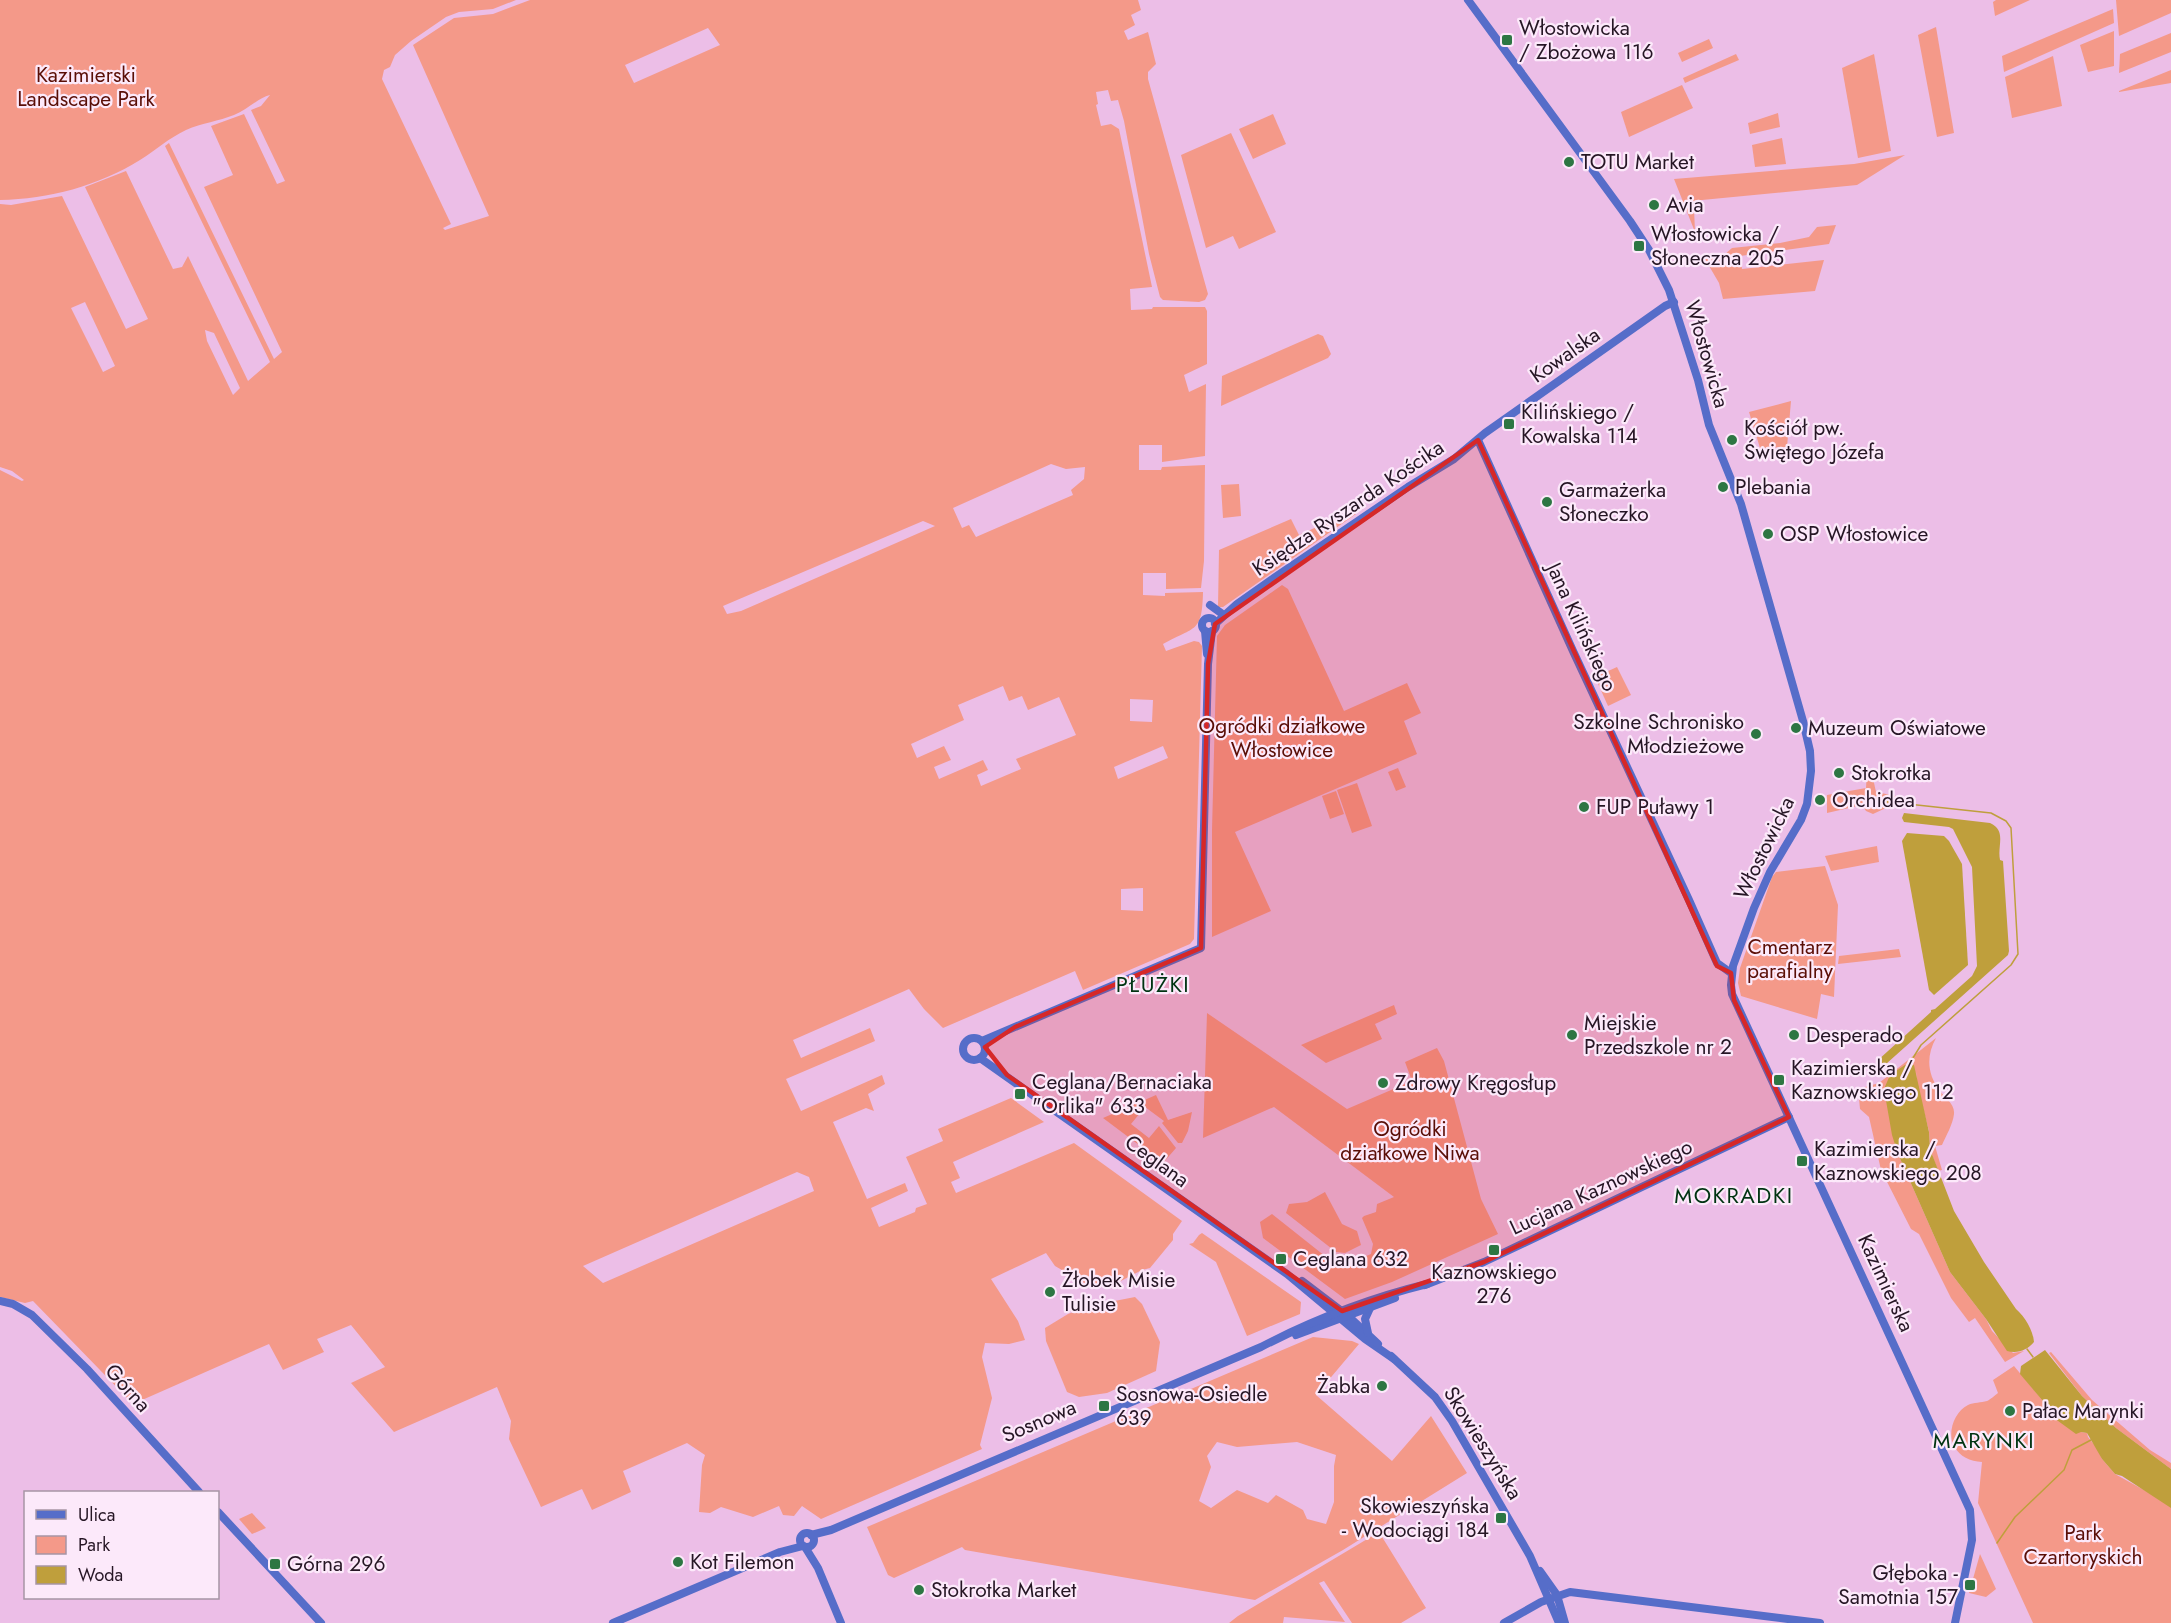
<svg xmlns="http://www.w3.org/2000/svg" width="2171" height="1623" viewBox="0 0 2171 1623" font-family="Jost,sans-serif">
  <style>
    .green { fill: #f49989; fill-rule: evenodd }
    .water { fill: #bf9f3c }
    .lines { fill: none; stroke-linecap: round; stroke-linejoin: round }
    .stream { stroke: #bf9f3c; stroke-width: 1.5 }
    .secondary { stroke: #566dc9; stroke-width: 8 }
    .marked { fill: #d62828; fill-opacity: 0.2; stroke: #d62828; stroke-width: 4.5; stroke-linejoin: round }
    .poi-dot { fill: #2d7643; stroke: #fce9fa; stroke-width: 2 }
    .labels { text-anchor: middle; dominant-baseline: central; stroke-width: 4.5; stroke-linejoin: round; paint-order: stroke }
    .poi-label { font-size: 21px; fill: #261625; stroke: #fce9fa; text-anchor: start }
    .park-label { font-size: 21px; fill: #5a0e06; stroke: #fce9fa }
    .street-label { font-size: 21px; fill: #261625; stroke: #fce9fa }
    .neighbourhood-label { font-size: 22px; letter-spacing: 1.5px; fill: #003412; stroke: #fce9fa }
  </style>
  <rect width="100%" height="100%" fill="#ecbee7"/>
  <g class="green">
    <path d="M0,0H516L493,9L459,12L446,17L411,41L395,55L390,67L384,70L382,79L451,224L443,228L445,230L489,216L413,45L454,18L493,14L530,0H1138L1141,10L1131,15L1135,25L1124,31L1128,40L1148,32L1156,64L1148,72V79L1208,294L1205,300L1199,302L1163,300L1160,297L1149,254L1124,121L1118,100L1111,101L1108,90L1096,92L1098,104L1096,105L1101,126L1111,124L1119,129L1152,287L1130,289L1131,310L1152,309L1153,307H1205L1207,311V364L1184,375L1189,392L1206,384L1205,456L1162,462V445H1139V470H1161L1162,467L1205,465L1204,561L1201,588L1166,589V573H1143V595L1165,596V593L1203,592C1202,633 1196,626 1163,644L1166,651L1194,641L1199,642L1202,646L1194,939L1190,944L1083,990L1075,971L943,1028L924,1009L909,989L793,1040L801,1058L870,1028L875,1041L786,1079L801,1111L882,1075L885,1084L868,1094L874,1111L866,1108L833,1122L867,1199L905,1183L908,1191L871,1208L879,1227L915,1212L916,1208L927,1204L906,1157L943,1141L938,1129L1011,1098L1044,1122L953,1162L960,1178L951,1182L956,1193L1074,1143L1182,1221L1173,1234V1240L1150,1268L1142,1270L1115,1284L1093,1288L1055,1266L1046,1253L991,1279L1018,1321L1025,1340L1009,1344L985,1343L982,1357L992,1398L980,1445L982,1449L821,1519L802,1506L794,1516L783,1515L779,1506L753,1517L721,1507L710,1513L699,1512L702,1465L705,1455L687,1443L623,1471L631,1492L592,1510L582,1489L541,1507L509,1439L511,1421L497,1387L394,1432L351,1383L385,1367L351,1325L317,1339L324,1352L283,1370L269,1344L133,1404L33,1301L25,1303L0,1297V470L22,481L24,480L12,471L0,467V204L11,205L62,196L126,329L148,319L85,187L126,171L173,269L182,267L188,256L248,381L270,362L165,146L169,143L274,359L282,352L204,187L233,175L211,126L244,114L277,184L285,181L251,110L261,106L270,95C258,98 247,110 234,115C219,121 202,123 186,130C169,138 156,150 140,160C98,186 49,199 0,200ZM708,28L720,45L634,83L625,65ZM85,302L115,366L103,372L71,308ZM205,330L214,333L240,388L233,395L207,341ZM1051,464L1066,469L1085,467L1084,479L1071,490L1073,495L976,537L969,525L962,528L953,508ZM923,521L935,526L741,611L727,614L723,606ZM1003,686L1009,701L1022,696L1028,710L1059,697L1076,735L1016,759L1021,769L981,786L977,775L988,770L983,760L939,779L934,767L951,760L944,746L917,758L911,744L964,720L958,705ZM1130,699L1153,700L1152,722L1130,721ZM1163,746L1168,758L1118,779L1114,767ZM1143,888V911L1121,910V889ZM797,1172L809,1177L814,1191L603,1283L583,1266Z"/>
    <polygon points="1996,0 2030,0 1995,16 1993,2"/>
    <polygon points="2116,0 2171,0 2171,13 2119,36"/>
    <polygon points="2113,9 2114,23 2004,72 2002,56"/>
    <polygon points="1936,27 1954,133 1937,137 1918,35"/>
    <polygon points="2114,31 2114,66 2088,72 2080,45"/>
    <polygon points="2171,33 2171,52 2119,73 2120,54"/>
    <polygon points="1709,39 1713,48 1682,62 1678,53"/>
    <polygon points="1736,54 1739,60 1685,83 1683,78"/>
    <polygon points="1874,54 1891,151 1858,158 1842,68"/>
    <polygon points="2053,56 2062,106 2012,118 2005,77"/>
    <polygon points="2171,70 2171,83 2119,92 2119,91"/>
    <polygon points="1682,85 1693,108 1629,137 1621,112"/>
    <polygon points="1778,113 1780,127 1750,134 1748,123"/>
    <polygon points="1273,114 1286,144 1253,159 1239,129"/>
    <polygon points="1231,133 1276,232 1239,249 1233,236 1206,248 1181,155"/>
    <polygon points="1782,138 1786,164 1755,167 1752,145"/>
    <polygon points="1905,155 1857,185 1702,200 1694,208 1695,232 1674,179 1854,164"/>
    <polygon points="1836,225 1829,244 1740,256 1742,269 1824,260 1815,291 1723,299 1719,283 1705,259 1724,255 1732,248 1780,243 1809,237 1817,227"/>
    <polygon points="1318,334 1323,336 1331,354 1328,358 1221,406 1222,376"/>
    <polygon points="1791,401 1787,447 1760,448 1749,412"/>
    <polygon points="1239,484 1241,516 1223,518 1221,485"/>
    <polygon points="1354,510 1356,514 1223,607 1218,607 1219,550 1291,519 1299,535"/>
    <polygon points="1282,585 1288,589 1344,711 1407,683 1421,713 1404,721 1417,754 1235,832 1271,911 1212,937 1212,830 1217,636 1225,625"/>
    <polygon points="1617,667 1631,695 1608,706 1595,677"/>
    <polygon points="1398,768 1406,787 1396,791 1388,772"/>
    <polygon points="1871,769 1876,792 1911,799 1910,806 1888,807 1873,814 1866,811 1862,805 1827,813 1827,795 1866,788 1867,770"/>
    <polygon points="1357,783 1372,826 1352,833 1337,790"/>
    <polygon points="1336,791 1344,814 1330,819 1322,796"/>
    <polygon points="1877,846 1879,862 1831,871 1825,856"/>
    <polygon points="1825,866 1838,905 1834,997 1821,994 1817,1019 1741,996 1738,983 1740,968 1772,877 1776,872"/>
    <polygon points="1899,949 1901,957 1838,964 1839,956"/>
    <polygon points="1394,1005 1397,1014 1375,1024 1382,1039 1326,1063 1301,1045"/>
    <polygon points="1207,1013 1347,1109 1412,1081 1405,1062 1437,1048 1444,1061 1481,1199 1498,1234 1392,1282 1345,1299 1263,1238 1260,1222 1272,1214 1335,1264 1344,1265 1371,1254 1373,1244 1362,1218 1364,1216 1376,1212 1377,1204 1394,1197 1274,1107 1203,1138"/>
    <path d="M1936,1038C1926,1056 1927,1074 1940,1091C1945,1098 1955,1104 1954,1114C1953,1124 1946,1136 1942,1145L1935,1146L1942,1170L1938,1171L1930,1149L1929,1131L1917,1085L1916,1072L1898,1154L1950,1272L1986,1319L1992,1331L2013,1353L2024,1351L2005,1362L1975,1318L1969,1322L1951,1298L1919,1234L1911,1229L1881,1170L1869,1117L1860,1109L1858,1089L1879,1083Z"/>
    <polygon points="1156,1095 1168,1120 1192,1112 1188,1131 1182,1143 1178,1143 1162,1123 1164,1121 1145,1107 1131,1124 1149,1138 1159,1126 1176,1148 1163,1163 1103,1118"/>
    <polygon points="1325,1192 1342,1224 1357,1231 1361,1245 1345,1253 1336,1252 1286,1213 1289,1204 1307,1202"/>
    <polygon points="1202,1233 1301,1302 1300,1314 1247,1336 1216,1262 1189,1244 1193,1243 1199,1235"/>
    <polygon points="1135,1297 1142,1304 1160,1342 1156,1371 1107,1393 1079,1397 1067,1392 1046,1341 1045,1328 1068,1314 1089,1306"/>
    <path d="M1313,1337L1352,1341L1359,1344L1316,1395L1392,1461L1431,1416L1467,1473L1343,1550L1255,1600L965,1550L962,1547L894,1578L888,1575L867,1527ZM1217,1442L1237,1447L1297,1442L1336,1455L1334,1466V1502L1326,1524L1307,1519L1303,1510L1276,1495L1268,1503L1237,1490L1211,1508L1199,1501L1211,1467L1207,1456Z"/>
    <polygon points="2051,1352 2092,1400 2150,1450 2171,1463 2171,1469 2116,1428 2082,1396 2049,1353"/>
    <path d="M2014,1366L2048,1407L2054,1418L2081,1432L2087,1433L2088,1437L2097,1448L2102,1459L2115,1474L2171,1505V1623H2033L1978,1503L1982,1462C1970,1461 1960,1457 1954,1446C1947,1433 1954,1412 1968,1405C1974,1402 1981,1403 1987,1401C1990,1400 1995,1395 1998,1393L1993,1380Z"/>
    <polygon points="252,1513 266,1528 252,1534 239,1519"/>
    <polygon points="1379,1532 1426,1608 1401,1623 1352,1623 1324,1581 1319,1583 1345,1622 1284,1617 1283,1623 1229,1623 1238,1616"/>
    <polygon points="1980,1554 1996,1589 1986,1597 1969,1593"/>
  </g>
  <g class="water">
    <path d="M1904,813L1990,823C2007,831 1997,845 2000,860L2003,861L2009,951L2008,955L1886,1064L1879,1065L1877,1061L1931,1012V1010L1935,1009L1972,976L1977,966L1972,867L1953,829L1949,827L1904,822L1902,818Z"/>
    <polygon points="1907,833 1944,836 1949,841 1962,864 1968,965 1934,995 1929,990 1902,841"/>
    <path d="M1905,1065H1914L1929,1132L1930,1149L1954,1211L1984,1262L2016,1309C2025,1317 2033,1330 2034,1342C2027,1350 2018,1354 2007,1351L1986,1319L1950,1272L1898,1154L1892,1135L1884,1089L1890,1075Z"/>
    <polygon points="2045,1350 2082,1396 2116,1428 2171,1469 2171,1508 2122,1476 2115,1474 2102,1459 2087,1433 2081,1432 2076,1434 2054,1418 2048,1407 2020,1374 2021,1366"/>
  </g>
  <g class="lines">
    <g class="stream">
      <polyline points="1880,801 1991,813 2006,821 2011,828 2018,954 2011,965 1921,1045 1908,1066"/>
      <polyline points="2027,1349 2033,1357"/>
      <polyline points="1997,1543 2015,1517 2064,1470 2072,1450 2091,1440"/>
    </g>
    <g class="secondary">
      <polyline points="1468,0 1630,221 1649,250 1669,290 1698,380 1709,425 1741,504 1803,721 1810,751 1811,771 1807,804 1801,820 1770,872 1754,908 1733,966 1731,985 1732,994 1970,1510 1972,1540 1955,1623"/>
      <polyline points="1478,440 1573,651 1689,900 1717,963 1731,973"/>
      <polyline points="1210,605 1221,613"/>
      <circle cx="1209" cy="625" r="7"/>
      <polyline points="1215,624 1237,604 1271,580 1408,487 1454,459 1485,433 1665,306 1674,302"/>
      <polyline points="1205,631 1207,654"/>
      <circle cx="974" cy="1049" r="11"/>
      <polyline points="982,1041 1201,948 1208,664 1212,631"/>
      <polyline points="980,1058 1287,1274 1365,1339 1394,1359"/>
      <polyline points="1302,1281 1348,1316 1378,1344"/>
      <polyline points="1425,1285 1484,1262 1789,1117"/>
      <polyline points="0,1301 13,1304 32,1315 87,1369 199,1492"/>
      <polyline points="1368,1333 1365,1319 1370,1308"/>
      <polyline points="1296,1335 1395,1298"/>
      <polyline points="1391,1356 1435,1397 1452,1421 1530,1556 1559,1623"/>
      <polyline points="218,1512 321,1623"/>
      <circle cx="807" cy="1540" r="7"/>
      <path d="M811,1535L831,1530L1261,1347C1313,1320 1370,1298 1427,1284"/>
      <polyline points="805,1547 818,1568 841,1623"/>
      <polyline points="1540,1571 1557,1595 1565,1623"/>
      <polyline points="613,1623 780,1552 803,1546"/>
      <polyline points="1504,1623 1541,1602 1570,1592 1820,1623"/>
    </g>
  </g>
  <path class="marked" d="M1478,440L1717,966L1731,973L1734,1000L1789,1117L1484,1262L1342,1311L1007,1075L985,1047L1015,1027L1201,948L1208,664L1215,624Z"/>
  <g class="poi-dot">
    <rect x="1501" y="34" width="12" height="12" rx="3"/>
    <circle cx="1569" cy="162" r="6"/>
    <circle cx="1654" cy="205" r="6"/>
    <rect x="1633" y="240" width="12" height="12" rx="3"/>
    <rect x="1503" y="418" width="12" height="12" rx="3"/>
    <circle cx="1732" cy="440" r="6"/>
    <circle cx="1723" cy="487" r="6"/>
    <circle cx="1547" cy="502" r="6"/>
    <circle cx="1768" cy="534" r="6"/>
    <circle cx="1796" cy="728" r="6"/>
    <circle cx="1756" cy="734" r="6"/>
    <circle cx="1839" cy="773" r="6"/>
    <circle cx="1820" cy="800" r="6"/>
    <circle cx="1584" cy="807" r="6"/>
    <circle cx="1572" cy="1035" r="6"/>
    <circle cx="1794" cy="1035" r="6"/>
    <rect x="1773" y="1074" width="12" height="12" rx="3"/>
    <circle cx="1383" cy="1083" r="6"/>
    <rect x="1014" y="1088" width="12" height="12" rx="3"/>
    <rect x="1796" y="1155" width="12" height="12" rx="3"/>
    <rect x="1488" y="1244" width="12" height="12" rx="3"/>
    <rect x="1275" y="1253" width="12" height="12" rx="3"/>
    <circle cx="1050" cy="1292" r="6"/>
    <circle cx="1382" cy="1386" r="6"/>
    <rect x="1098" y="1400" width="12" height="12" rx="3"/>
    <circle cx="2010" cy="1411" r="6"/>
    <rect x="1495" y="1512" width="12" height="12" rx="3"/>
    <circle cx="678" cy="1562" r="6"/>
    <rect x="269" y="1558" width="12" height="12" rx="3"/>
    <rect x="1964" y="1579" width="12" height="12" rx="3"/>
    <circle cx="919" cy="1590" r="6"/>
  </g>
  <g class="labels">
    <g class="poi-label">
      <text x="1519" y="28">Włostowicka<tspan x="1519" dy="24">/ Zbożowa 116</tspan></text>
      <text x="1581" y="162">TOTU Market</text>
      <text x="1666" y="205">Avia</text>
      <text x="1651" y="234">Włostowicka /<tspan x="1651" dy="24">Słoneczna 205</tspan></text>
      <text x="1521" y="412">Kilińskiego /<tspan x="1521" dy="24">Kowalska 114</tspan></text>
      <text x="1744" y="428">Kościół pw.<tspan x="1744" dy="24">Świętego Józefa</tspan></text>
      <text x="1735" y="487">Plebania</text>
      <text x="1559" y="490">Garmażerka<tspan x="1559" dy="24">Słoneczko</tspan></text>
      <text x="1780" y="534">OSP Włostowice</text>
      <text x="1744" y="722" text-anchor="end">Szkolne Schronisko<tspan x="1744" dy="24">Młodzieżowe</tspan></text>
      <text x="1808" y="728">Muzeum Oświatowe</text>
      <text x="1851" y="773">Stokrotka</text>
      <text x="1832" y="800">Orchidea</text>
      <text x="1596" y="807">FUP Puławy 1</text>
      <text x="1584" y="1023">Miejskie<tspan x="1584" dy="24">Przedszkole nr 2</tspan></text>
      <text x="1806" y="1035">Desperado</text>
      <text x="1791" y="1068">Kazimierska /<tspan x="1791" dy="24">Kaznowskiego 112</tspan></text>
      <text x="1032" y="1082">Ceglana/Bernaciaka<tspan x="1032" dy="24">"Orlika" 633</tspan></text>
      <text x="1395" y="1083">Zdrowy Kręgosłup</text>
      <text x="1814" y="1149">Kazimierska /<tspan x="1814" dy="24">Kaznowskiego 208</tspan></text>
      <text x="1293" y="1259">Ceglana 632</text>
      <text x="1494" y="1272" text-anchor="middle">Kaznowskiego<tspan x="1494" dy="24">276</tspan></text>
      <text x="1062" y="1280">Żłobek Misie<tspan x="1062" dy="24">Tulisie</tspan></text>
      <text x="1370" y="1386" text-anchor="end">Żabka</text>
      <text x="1116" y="1394">Sosnowa-Osiedle<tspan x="1116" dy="24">639</tspan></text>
      <text x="2022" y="1411">Pałac Marynki</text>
      <text x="1489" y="1506" text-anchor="end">Skowieszyńska<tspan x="1489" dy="24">- Wodociągi 184</tspan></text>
      <text x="690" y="1562">Kot Filemon</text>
      <text x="287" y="1564">Górna 296</text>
      <text x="1958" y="1573" text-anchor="end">Głęboka -<tspan x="1958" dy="24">Samotnia 157</tspan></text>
      <text x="931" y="1590">Stokrotka Market</text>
    </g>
    <g class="park-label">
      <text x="86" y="75">Kazimierski<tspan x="86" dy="24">Landscape Park</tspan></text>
      <text x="1282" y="726">Ogródki działkowe<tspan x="1282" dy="24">Włostowice</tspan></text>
      <text x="1790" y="947">Cmentarz<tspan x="1790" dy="24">parafialny</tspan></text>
      <text x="1410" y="1129">Ogródki<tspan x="1410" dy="24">działkowe Niwa</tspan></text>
      <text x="2083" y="1533">Park<tspan x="2083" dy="24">Czartoryskich</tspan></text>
    </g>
    <g class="street-label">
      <text transform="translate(1707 354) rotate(74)">Włostowicka</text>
      <text transform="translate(1565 355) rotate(-35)">Kowalska</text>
      <text transform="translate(1348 508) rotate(-34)">Księdza Ryszarda Kościka</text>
      <text transform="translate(1582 627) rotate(65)">Jana Kilińskiego</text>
      <text transform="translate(1764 848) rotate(-64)">Włostowicka</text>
      <text transform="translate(1157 1161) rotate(36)">Ceglana</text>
      <text transform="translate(1601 1187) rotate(-25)">Lucjana Kaznowskiego</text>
      <text transform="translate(1886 1283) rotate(65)">Kazimierska</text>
      <text transform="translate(128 1388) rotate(48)">Górna</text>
      <text transform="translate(1039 1421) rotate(-23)">Sosnowa</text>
      <text transform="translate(1483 1443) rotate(58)">Skowieszyńska</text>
    </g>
    <g class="neighbourhood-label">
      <text x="1153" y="984">PŁUŻKI</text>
      <text x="1734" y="1195">MOKRADKI</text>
      <text x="1984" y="1440">MARYNKI</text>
    </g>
  </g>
  <rect x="24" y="1491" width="195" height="108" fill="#fce9fa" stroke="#a695a5" stroke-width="1.5"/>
  <rect x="36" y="1510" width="30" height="9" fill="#566dc9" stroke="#a695a5" stroke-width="1.5"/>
  <text x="78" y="1521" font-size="18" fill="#261625">Ulica</text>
  <rect x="36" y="1536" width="30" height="18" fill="#f49989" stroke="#a695a5" stroke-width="1.5"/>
  <text x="78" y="1551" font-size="18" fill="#261625">Park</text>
  <rect x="36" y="1566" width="30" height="18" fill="#bf9f3c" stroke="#a695a5" stroke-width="1.5"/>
  <text x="78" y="1581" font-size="18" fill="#261625">Woda</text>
</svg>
